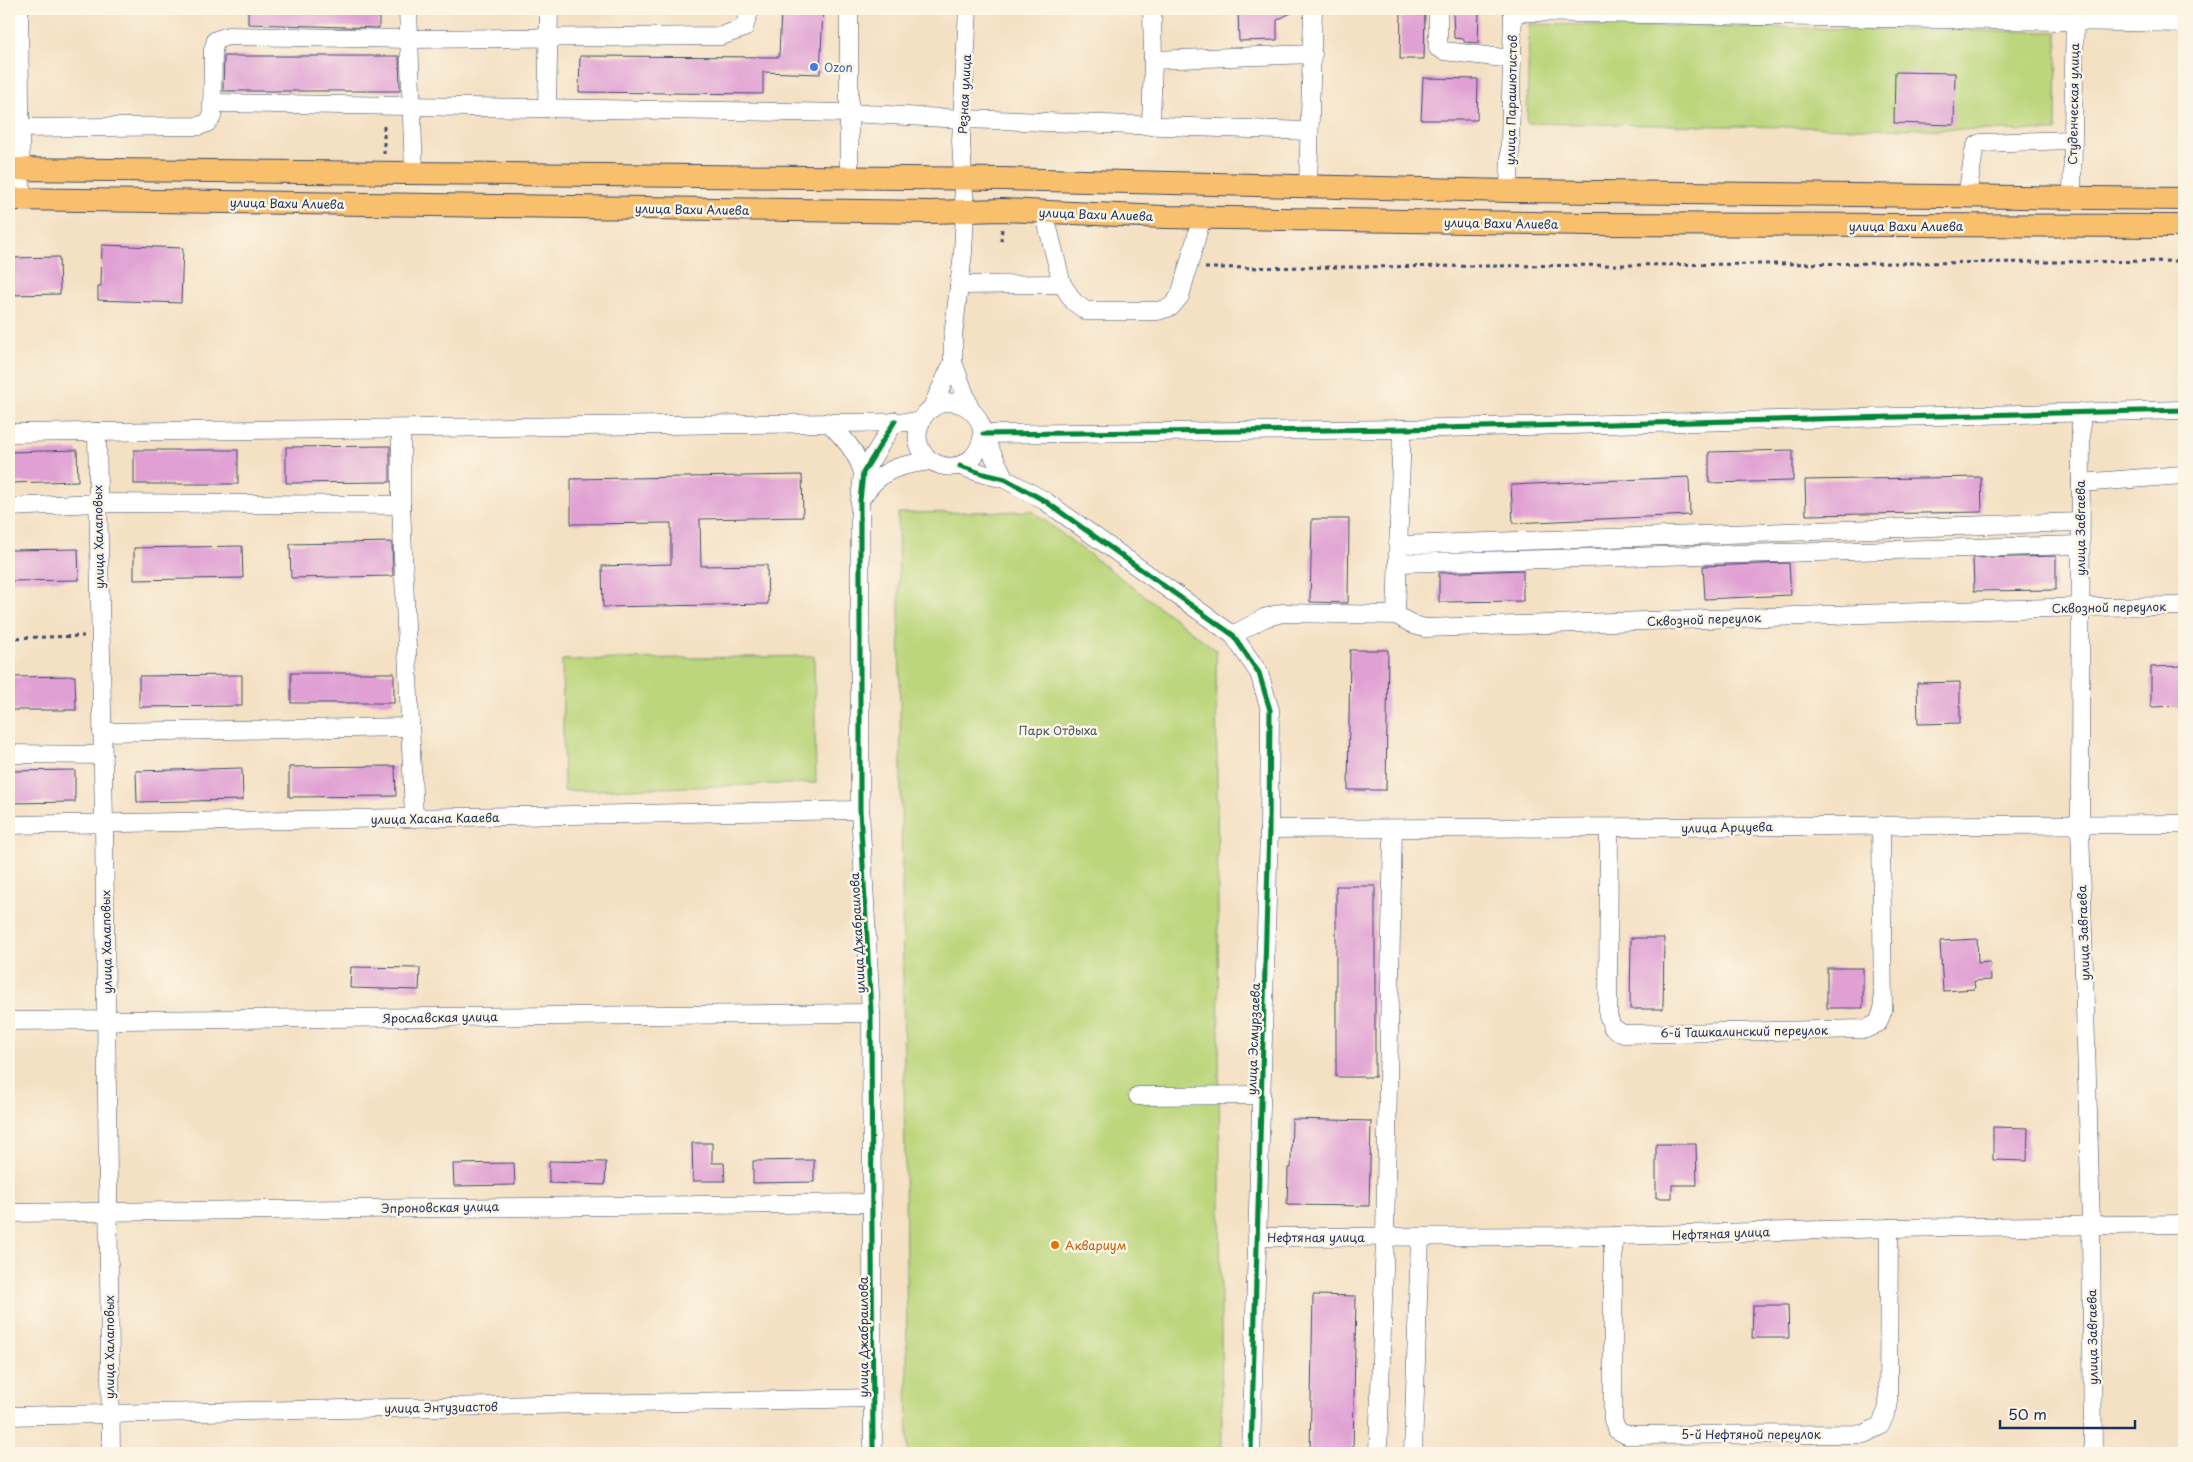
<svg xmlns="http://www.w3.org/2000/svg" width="2193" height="1462" viewBox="0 0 2193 1462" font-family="'Playpen Sans',sans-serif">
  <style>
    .green { fill: #bbd67b; stroke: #6b826c }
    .building { fill: #e0a0d4 }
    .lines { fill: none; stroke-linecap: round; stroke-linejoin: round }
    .minor-casing { stroke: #3c4a6d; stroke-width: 19 }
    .major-casing { stroke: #3c4a6d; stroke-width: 24 }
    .path { stroke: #3c4a6d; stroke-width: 3; stroke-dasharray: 4 4; stroke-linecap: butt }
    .minor { stroke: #fff; stroke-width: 18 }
    .major { stroke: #f8bf6c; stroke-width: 22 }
    .cycleway-casing { stroke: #fcf5e5; stroke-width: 8 }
    .cycleway { stroke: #00873e; stroke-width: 5 }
    .shop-dot { fill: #3f7fe0; stroke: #fcf5e5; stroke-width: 2 }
    .food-dot { fill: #e8710a; stroke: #fcf5e5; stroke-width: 2 }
    .labels { text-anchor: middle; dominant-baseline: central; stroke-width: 5; stroke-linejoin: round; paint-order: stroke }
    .shop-label { font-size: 12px; fill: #366cbe; stroke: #fcf5e5; text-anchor: start }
    .street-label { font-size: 12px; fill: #1b2f5e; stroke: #fcf5e5 }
    .park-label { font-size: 12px; fill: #435965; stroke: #fcf5e5 }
    .food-label { font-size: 12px; fill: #c56008; stroke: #fcf5e5; text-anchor: start }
  </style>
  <rect width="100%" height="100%" fill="#fcf5e5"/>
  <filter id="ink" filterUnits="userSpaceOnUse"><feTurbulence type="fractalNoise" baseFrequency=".02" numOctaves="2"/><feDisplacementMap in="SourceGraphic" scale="10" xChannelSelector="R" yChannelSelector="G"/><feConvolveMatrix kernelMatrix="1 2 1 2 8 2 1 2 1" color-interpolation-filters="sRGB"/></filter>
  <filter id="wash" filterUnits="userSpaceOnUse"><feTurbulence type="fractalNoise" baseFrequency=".0096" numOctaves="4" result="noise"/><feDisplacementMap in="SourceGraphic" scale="20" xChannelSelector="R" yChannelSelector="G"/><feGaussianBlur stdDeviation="1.12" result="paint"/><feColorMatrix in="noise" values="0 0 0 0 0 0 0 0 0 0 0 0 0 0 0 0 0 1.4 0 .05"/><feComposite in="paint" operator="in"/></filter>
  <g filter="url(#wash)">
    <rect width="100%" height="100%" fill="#f4e0c3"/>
    <g class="green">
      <polygon points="1529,24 2057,32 2056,131 1527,123"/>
      <polygon points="1032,511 1216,650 1222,1453 908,1453 898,513"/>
      <polygon points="814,656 816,783 564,791 562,660"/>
    </g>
    <g id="blocks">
      <g class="building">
        <polygon points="248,9 379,9 379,28 248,24"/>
        <polygon points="781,9 823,9 820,74 763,72 763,94 579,92 580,56 779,57"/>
        <polygon points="1238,9 1299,9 1277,20 1277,40 1239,41"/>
        <polygon points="1401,9 1425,9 1424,59 1400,59"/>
        <polygon points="1453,9 1479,9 1478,43 1464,42 1464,39 1454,38"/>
        <polygon points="224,56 399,56 400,91 223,91"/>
        <polygon points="1895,72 1955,73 1954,125 1894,123"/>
        <polygon points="1423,78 1478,79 1477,120 1421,120"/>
        <polygon points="102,245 183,248 181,303 98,300 98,286 101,286"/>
        <polygon points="59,257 60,294 9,295 9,258"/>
        <polygon points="390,446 390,482 286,483 286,447"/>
        <polygon points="77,450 78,481 9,483 9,452"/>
        <rect x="134" y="450" width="104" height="34"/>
        <polygon points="1793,450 1793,481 1709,483 1709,452"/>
        <polygon points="802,475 803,517 700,519 701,566 767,565 768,604 603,607 602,566 671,564 671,523 571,524 571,479"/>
        <polygon points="1689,477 1690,515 1513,523 1511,485"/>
        <polygon points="1981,477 1982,512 1806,515 1805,480"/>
        <polygon points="1312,519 1349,519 1348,603 1310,602"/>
        <polygon points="392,542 393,576 291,578 290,544"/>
        <polygon points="242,546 243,578 134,580 134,548"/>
        <polygon points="78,549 79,580 9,581 9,550"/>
        <polygon points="2056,556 2056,590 1974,591 1973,558"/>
        <polygon points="1789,563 1791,595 1705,599 1703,566"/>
        <polygon points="1523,570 1523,601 1439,602 1439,573"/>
        <polygon points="1350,650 1388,650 1386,790 1348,790"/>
        <polygon points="2184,666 2184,706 2151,707 2151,667"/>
        <rect x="291" y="673" width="103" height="30"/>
        <polygon points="242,675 242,706 139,707 139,676"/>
        <polygon points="75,676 76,710 9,710 9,677"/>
        <polygon points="1960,682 1960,723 1918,724 1917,683"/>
        <polygon points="395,766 396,796 289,797 289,767"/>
        <polygon points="242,768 243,800 137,802 136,771"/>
        <polygon points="75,770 75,802 9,803 9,771"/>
        <rect x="1336" y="886" width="39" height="191"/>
        <polygon points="1631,938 1664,938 1663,1009 1630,1009"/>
        <polygon points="1977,939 1978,963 1990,962 1991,980 1974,981 1975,989 1943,991 1940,941"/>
        <polygon points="351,967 420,968 419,990 350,988"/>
        <rect x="1827" y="968" width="36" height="40"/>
        <polygon points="1292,1119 1371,1121 1369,1206 1287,1205 1288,1168 1291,1168"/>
        <polygon points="1993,1127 2028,1128 2027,1161 1993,1160"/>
        <polygon points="692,1143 712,1143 712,1163 724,1163 725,1181 693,1181"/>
        <polygon points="1656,1144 1696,1144 1697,1185 1672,1185 1672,1198 1656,1198"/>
        <polygon points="814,1160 814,1182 753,1183 753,1161"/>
        <polygon points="549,1161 606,1162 605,1185 549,1183"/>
        <polygon points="514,1163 515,1185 454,1186 453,1164"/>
        <polygon points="1313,1295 1356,1296 1353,1453 1310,1453"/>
        <polygon points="1753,1305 1788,1305 1789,1338 1752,1338"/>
      </g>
    </g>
  </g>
  <g filter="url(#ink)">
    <use href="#blocks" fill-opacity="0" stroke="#3c4a6d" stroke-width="1"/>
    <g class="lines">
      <defs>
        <g id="minor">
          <polyline points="19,9 21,200"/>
          <polyline points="408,9 414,173"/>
          <polyline points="968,9 961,141 965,212 963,253 953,336 953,362 971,411"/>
          <polyline points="1152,9 1153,60 1313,54"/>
          <polyline points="1438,9 1438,48 1444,51 1512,59"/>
          <polyline points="1513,12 2184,23"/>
          <polyline points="212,103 849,113 963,119 1309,131"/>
          <polyline points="547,108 549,9"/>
          <polyline points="1151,126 1153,60"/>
          <polyline points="20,128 199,126 207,123 212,117 213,50 216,40 228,36 410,39 721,36 744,28 750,9"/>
          <polyline points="849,179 849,9"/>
          <polyline points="1308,186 1313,9"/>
          <polyline points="1509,191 1513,9"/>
          <polyline points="1967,197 1974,151 1976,146 1981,143 2072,140"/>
          <polyline points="2072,199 2075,9"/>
          <polyline points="1044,212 1062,284 1074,302 1086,311 1158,311 1171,307 1180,296 1202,217"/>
          <polyline points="959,285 1062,284"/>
          <polyline points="931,409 953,362"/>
          <polyline points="2081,412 2080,825 2091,1224 2093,1453"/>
          <path d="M828,422C843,437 857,452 863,473"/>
          <polyline points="401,429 401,505 414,818"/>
          <polyline points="97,432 104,824 111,1453"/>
          <polyline points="9,433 921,422"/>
          <polyline points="983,434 1402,429 2184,410"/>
          <path d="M983,434C974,491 899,465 922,419C926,411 935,405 943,403C959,400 974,408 980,423C982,428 982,433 984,438C991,451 998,465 1005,479"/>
          <polyline points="960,466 984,474 1005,479 1045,501 1233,635 1259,673 1270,710 1269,829 1251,1453"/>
          <polyline points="2081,483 2182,475"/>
          <path d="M860,500C879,470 897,465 931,461"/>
          <polyline points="9,507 97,503 401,505"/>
          <polyline points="1398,545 2080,522"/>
          <polyline points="1398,563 2080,545"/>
          <polyline points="1396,615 1402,429"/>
          <polyline points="1233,635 1264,618 1282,613 1396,615 1414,625 1425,628 2080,607 2184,606"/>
          <polyline points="102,732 410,727"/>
          <polyline points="9,754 103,755"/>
          <polyline points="9,825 860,810"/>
          <polyline points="1609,828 1608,1015 1612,1027 1623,1034 1866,1029 1878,1023 1883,1010 1881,825"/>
          <polyline points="1269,829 2184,824"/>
          <polyline points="9,1021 871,1013"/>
          <polyline points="1138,1096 1261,1095"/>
          <polyline points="9,1213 872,1203"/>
          <polyline points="1613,1236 1613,1420 1617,1430 1626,1435 1864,1434 1880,1426 1888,1408 1889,1228"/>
          <polyline points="1257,1237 1613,1236 1889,1228 2184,1224"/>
          <polyline points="9,1416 873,1398"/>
          <polyline points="873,1453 871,1013 860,810 860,501 863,473 895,421"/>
          <polyline points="1378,1453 1385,1237 1393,829"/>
          <polyline points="1413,1453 1420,1237"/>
        </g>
        <g id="major">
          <polyline points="9,169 1003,179 1509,191 2184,199"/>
          <polyline points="9,199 930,212 1002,210 1164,217 1590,224 2184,226"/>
        </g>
      </defs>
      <use href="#minor" class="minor-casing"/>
      <use href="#major" class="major-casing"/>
      <g class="path">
        <polyline points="384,154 384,123"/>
        <polyline points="1001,241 1002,228"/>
        <polyline points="1205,268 2184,261"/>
        <polyline points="9,638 84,636"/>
      </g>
      <use href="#minor" class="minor"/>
      <use href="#major" class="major"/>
      <defs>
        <g id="cycleway">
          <polyline points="983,434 1402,429 2184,410"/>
          <polyline points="960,466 984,474 1005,479 1045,501 1233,635 1259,673 1270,710 1269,829 1251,1453"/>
          <polyline points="873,1453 871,1013 860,810 860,501 863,473 895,421"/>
        </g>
      </defs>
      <use href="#cycleway" class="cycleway-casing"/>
      <use href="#cycleway" class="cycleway"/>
    </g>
  </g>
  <circle class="shop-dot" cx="814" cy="67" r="5"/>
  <circle class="food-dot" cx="1055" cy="1245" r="5"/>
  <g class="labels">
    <g class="shop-label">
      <text x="824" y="67">Ozon</text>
    </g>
    <g class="street-label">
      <text transform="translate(964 94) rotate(-87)">Резная улица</text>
      <text transform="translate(1511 100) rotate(-89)">улица Парашютистов</text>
      <text transform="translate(2073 104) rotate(-89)">Студенческая улица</text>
      <text transform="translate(287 203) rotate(1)">улица Вахи Алиева</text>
      <text transform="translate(692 209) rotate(1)">улица Вахи Алиева</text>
      <text transform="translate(1096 214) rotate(2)">улица Вахи Алиева</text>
      <text transform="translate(1501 223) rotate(1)">улица Вахи Алиева</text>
      <text x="1906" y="226">улица Вахи Алиева</text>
      <text transform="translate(2080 528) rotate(-90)">улица Завгаева</text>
      <text transform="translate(98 537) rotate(-91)">улица Халаповых</text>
      <text transform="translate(2109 607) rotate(-1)">Сквозной переулок</text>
      <text transform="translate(1704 619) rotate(-2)">Сквозной переулок</text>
      <text transform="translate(435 818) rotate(-1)">улица Хасана Кааева</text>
      <text transform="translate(1727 827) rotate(-1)">улица Арцуева</text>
      <text transform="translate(857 933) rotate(-93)">улица Джабраилова</text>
      <text transform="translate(2083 933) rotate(-92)">улица Завгаева</text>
      <text transform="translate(106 942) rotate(-91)">улица Халаповых</text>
      <text transform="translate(440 1017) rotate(-1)">Ярославская улица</text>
      <text transform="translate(1744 1031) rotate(-1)">6-й Ташкалинский переулок</text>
      <text transform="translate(1253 1039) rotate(-88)">улица Эсмурзаева</text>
      <text transform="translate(440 1207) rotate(-1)">Эпроновская улица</text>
      <text transform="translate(1721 1233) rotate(-2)">Нефтяная улица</text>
      <text x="1316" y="1237">Нефтяная улица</text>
      <text transform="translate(863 1337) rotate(-90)">улица Джабраилова</text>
      <text transform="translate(2092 1337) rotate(-91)">улица Завгаева</text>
      <text transform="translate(109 1347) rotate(-90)">улица Халаповых</text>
      <text transform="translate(441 1407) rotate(-1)">улица Энтузиастов</text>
      <text x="1751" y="1434">5-й Нефтяной переулок</text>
    </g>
    <g class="park-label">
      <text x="1058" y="730">Парк Отдыха</text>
    </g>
    <g class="food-label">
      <text x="1065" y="1245">Аквариум</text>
    </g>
  </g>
  <rect width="2193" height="1462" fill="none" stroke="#fcf5e5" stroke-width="30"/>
  <path d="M2000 1420v8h135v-8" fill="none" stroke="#1b2f5e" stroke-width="2.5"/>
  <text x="2008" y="1420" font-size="15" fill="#1b2f5e" stroke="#fcf5e5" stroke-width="4" paint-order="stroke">50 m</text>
</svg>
